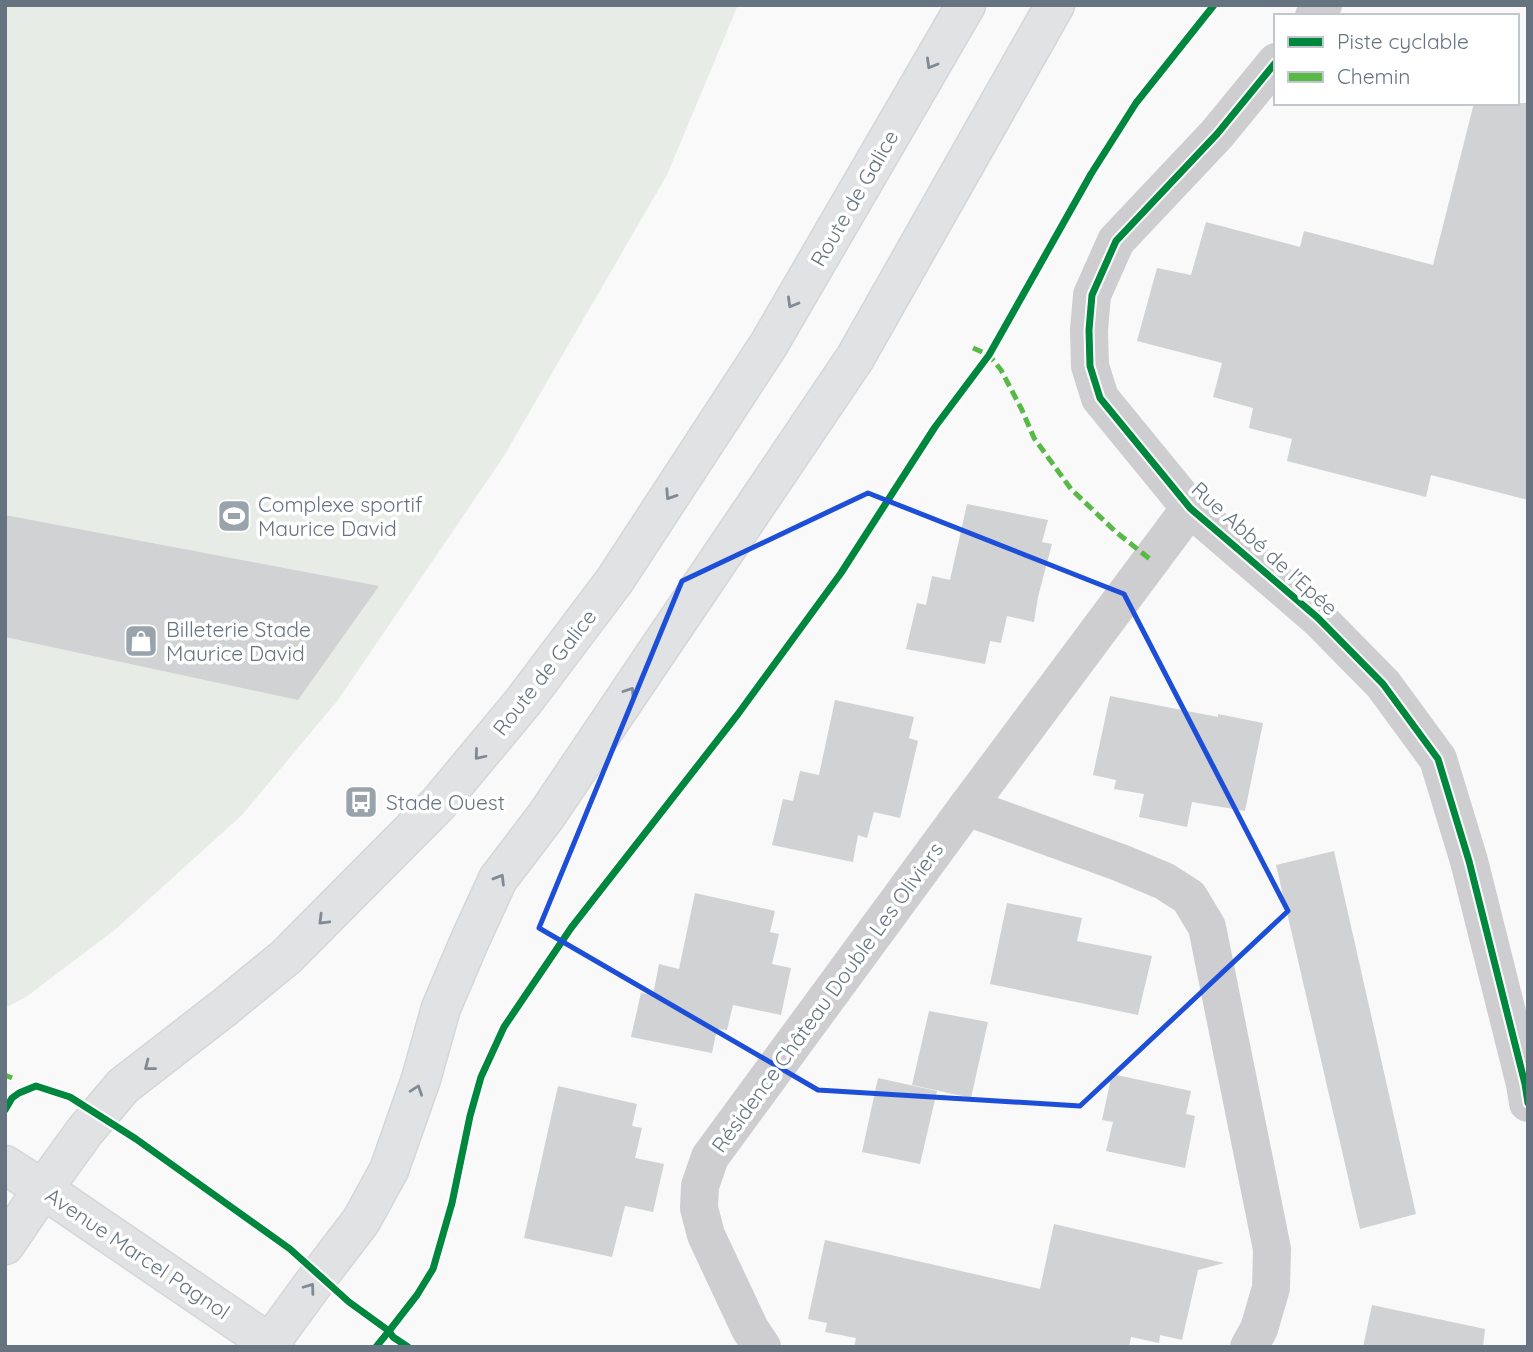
<svg xmlns="http://www.w3.org/2000/svg" width="1533" height="1352" viewBox="0 0 1533 1352" font-family="Quicksand,sans-serif">
  <style>
    .green { fill: #e8ece7 }
    .building { fill: #d0d2d3 }
    .lines { fill: none; stroke-linecap: round; stroke-linejoin: round }
    .secondary-casing { stroke: #d5d6d7; stroke-width: 41 }
    .primary-casing { stroke: #d5d6d7; stroke-width: 41 }
    .street { stroke: #ceced0; stroke-width: 38 }
    .secondary { stroke: #e1e2e3; stroke-width: 38 }
    .primary { stroke: #e1e2e3; stroke-width: 38 }
    .quiet { stroke: #58b947; stroke-width: 5; stroke-dasharray: 10 5; stroke-linecap: butt }
    .cycleway-casing { stroke: #fff; stroke-width: 11 }
    .cycleway { stroke: #00873e; stroke-width: 7 }
    .oneway { stroke: #7f8a95 }
    .marked { fill: none; stroke: #1d4ed8; stroke-width: 5; stroke-linejoin: round }
    .labels { text-anchor: middle; dominant-baseline: central; stroke-width: 7; stroke-linejoin: round; paint-order: stroke }
    .street-label { font-size: 21px; fill: #667482; stroke: #fff }
    .poi-label { font-size: 21px; fill: #667482; stroke: #fff; text-anchor: start }
  </style>
  <rect width="100%" height="100%" fill="#f9f9f9"/>
  <polygon class="green" points="5,5 738,5 667,175 504,456 338,700 242,815 116,929 26,997 5,1008"/>
  <g class="building">
    <polygon points="1474,103 1528,103 1528,500 1431,475 1426,497 1287,461 1292,439 1249,428 1253,408 1213,397 1222,363 1137,341 1157,268 1191,275 1206,222 1300,247 1304,231 1433,265"/>
    <polygon points="967,504 1048,520 1042,542 1052,544 1038,597 1034,622 1007,616 1001,643 990,641 985,664 906,649 917,603 926,605 932,576 950,580"/>
    <polygon points="5,515 379,586 298,700 5,637"/>
    <polygon points="1110,696 1218,717 1218,714 1263,723 1245,811 1192,802 1187,827 1139,817 1144,794 1114,789 1116,780 1093,775"/>
    <polygon points="835,700 914,717 909,738 918,741 900,818 874,812 867,838 858,835 853,862 772,845 783,799 793,801 800,771 819,775"/>
    <polygon points="1334,851 1416,1214 1360,1229 1276,865"/>
    <polygon points="695,893 775,911 770,932 779,934 772,964 791,968 781,1015 733,1005 727,1030 717,1029 712,1053 631,1037 641,993 653,995 659,964 679,969"/>
    <polygon points="1007,903 1082,918 1077,941 1152,956 1138,1015 990,984"/>
    <polygon points="929,1011 988,1022 971,1098 912,1085"/>
    <polygon points="1112,1074 1191,1091 1186,1114 1195,1116 1185,1168 1106,1151 1113,1122 1102,1120"/>
    <polygon points="878,1078 937,1091 920,1164 862,1152"/>
    <polygon points="558,1086 637,1104 632,1126 642,1128 635,1158 664,1164 653,1212 625,1206 612,1257 524,1238"/>
    <polygon points="1054,1224 1224,1263 1198,1270 1182,1340 1160,1335 1159,1343 1131,1337 1129,1347 854,1347 856,1338 825,1332 827,1323 808,1319 825,1240 1040,1289"/>
    <polygon points="1372,1305 1485,1329 1483,1347 1363,1347"/>
  </g>
  <g class="lines">
    <defs>
      <polyline id="secondary" points="5,1165 43,1189 275,1347"/>
      <g id="primary">
        <polyline points="5,1245 43,1189 85,1131 123,1086 225,1007 286,957 438,804 523,702 615,580 769,344 966,5"/>
        <polyline points="267,1347 319,1276 361,1221 389,1170 421,1079 441,1008 470,940 498,879 546,816 855,358 1055,5"/>
      </g>
    </defs>
    <use href="#secondary" class="secondary-casing"/>
    <use href="#primary" class="primary-casing"/>
    <g class="street">
      <polyline points="1314,16 1323,5"/>
      <polyline points="1276,62 1217,134 1116,241 1092,295 1089,330 1090,366 1100,398 1190,508 1318,618 1383,684 1438,759 1469,861 1525,1084 1528,1103"/>
      <polyline points="967,807 1121,863 1164,881 1189,897 1207,927 1272,1249 1271,1288 1259,1329 1249,1347"/>
      <polyline points="762,1347 750,1329 706,1235 699,1208 700,1186 710,1157 967,807 1190,508"/>
    </g>
    <use href="#secondary" class="secondary"/>
    <use href="#primary" class="primary"/>
    <g class="quiet">
      <polyline points="973,348 989,355 1001,370 1022,410 1034,438 1071,489 1116,532 1151,560"/>
      <polyline points="5,1075 12,1078"/>
    </g>
    <defs>
      <g id="cycleway">
        <polyline points="1276,62 1217,134 1116,241 1092,295 1089,330 1090,366 1100,398 1190,508 1318,618 1383,684 1438,759 1469,861 1525,1084 1528,1103"/>
        <polyline points="5,1110 12,1098 19,1093 36,1086 70,1097 136,1139 290,1249 349,1302 389,1331 376,1347"/>
        <polyline points="408,1347 393,1337 389,1331 417,1295 433,1269 452,1203 470,1116 481,1077 504,1027 571,928 738,714 841,573 935,427 989,355 1091,174 1136,103 1214,5"/>
      </g>
    </defs>
    <use href="#cycleway" class="cycleway-casing"/>
    <use href="#cycleway" class="cycleway"/>
  </g>
  <defs><path id="oneway-chevron" d="M-2-3.5L2.5 0L-2 3.5" fill="none" stroke-width="1.6" stroke-linecap="round" stroke-linejoin="round" transform="scale(1.75)"/></defs>
  <g class="oneway">
    <use href="#oneway-chevron" transform="translate(931 64) rotate(120)"/>
    <use href="#oneway-chevron" transform="translate(792 303) rotate(120)"/>
    <use href="#oneway-chevron" transform="translate(670 495) rotate(123)"/>
    <use href="#oneway-chevron" transform="translate(630 692) rotate(-56)"/>
    <use href="#oneway-chevron" transform="translate(479 755) rotate(130)"/>
    <use href="#oneway-chevron" transform="translate(500 879) rotate(-59)"/>
    <use href="#oneway-chevron" transform="translate(323 920) rotate(135)"/>
    <use href="#oneway-chevron" transform="translate(149 1066) rotate(142)"/>
    <use href="#oneway-chevron" transform="translate(417 1090) rotate(-71)"/>
    <use href="#oneway-chevron" transform="translate(310 1288) rotate(-54)"/>
  </g>
  <path class="marked" d="M868,493L1124,594L1288,911L1080,1106L818,1090L539,928L682,581Z"/>
  <defs>
    <symbol id="stadium-square" viewBox="-11 -11 22 22"><rect x="-9" y="-9" width="18" height="18" rx="4" fill="#99a3ac" stroke="#fff"/><path d="M0-5a6.5 5 0 1 0 0 10a6.5 5 0 1 0 0-10ZM-3.5-1.8h7v3.6h-7Z" fill="#fff"/></symbol>
    <symbol id="shop-square" viewBox="-11 -11 22 22"><rect x="-9" y="-9" width="18" height="18" rx="4" fill="#99a3ac" stroke="#fff"/><path d="M-5-2.5h2.3a2.7 3.5 0 0 1 5.4 0H5L5.5 6h-11ZM-1.5-2.5h3a1.5 2.3 0 0 0-3 0Z" fill="#fff"/></symbol>
    <symbol id="bus-square" viewBox="-11 -11 22 22"><rect x="-9" y="-9" width="18" height="18" rx="4" fill="#99a3ac" stroke="#fff"/><path d="M-5-6H5V4H4V6H2V4H-2V6H-4V4H-5ZM-3.5-4V0h7V-4ZM-3.5 1.2v1.5H-2V1.2ZM2 1.2v1.5H3.5V1.2Z" fill="#fff"/></symbol>
  </defs>
  <g fill-rule="evenodd">
    <use href="#stadium-square" x="215" y="497" width="38" height="38"/>
    <use href="#shop-square" x="122" y="622" width="38" height="38"/>
    <use href="#bus-square" x="342" y="783" width="38" height="38"/>
  </g>
  <g class="labels">
    <g class="street-label">
      <text transform="translate(854 198) rotate(-60)">Route de Galice</text>
      <text transform="translate(1265 548) rotate(42)">Rue Abbé de l'Epée</text>
      <text transform="translate(544 672) rotate(-52)">Route de Galice</text>
      <text transform="translate(827 997) rotate(-54)">Résidence Château Double Les Oliviers</text>
      <text transform="translate(138 1253) rotate(34)">Avenue Marcel Pagnol</text>
    </g>
    <g class="poi-label">
      <text x="258" y="504">Complexe sportif<tspan x="258" dy="24">Maurice David</tspan></text>
      <text x="166" y="629">Billeterie Stade<tspan x="166" dy="24">Maurice David</tspan></text>
      <text x="386" y="802">Stade Ouest</text>
    </g>
  </g>
  <rect width="1533" height="1352" fill="none" stroke="#667482" stroke-width="14"/>
  <rect x="1274" y="14" width="245" height="91" fill="#ffffff" stroke="#c2c7cd" stroke-width="2"/>
  <rect x="1288" y="37" width="35" height="10" fill="#00873e" stroke="#c2c7cd" stroke-width="2"/>
  <text x="1337" y="49" font-size="21" fill="#667482">Piste cyclable</text>
  <rect x="1288" y="72" width="35" height="10" fill="#58b947" stroke="#c2c7cd" stroke-width="2"/>
  <text x="1337" y="84" font-size="21" fill="#667482">Chemin</text>
</svg>
